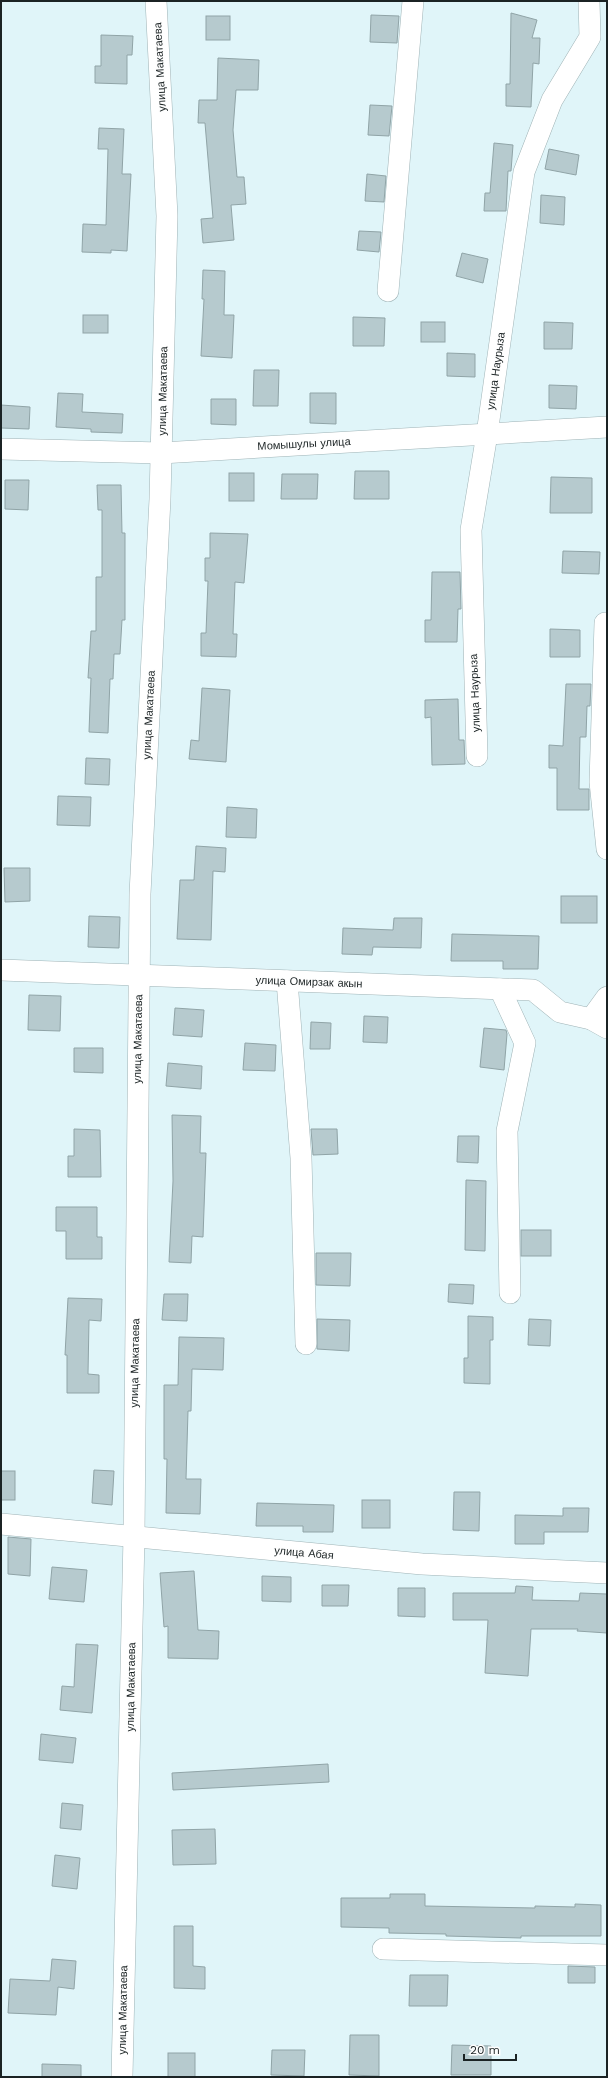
<svg xmlns="http://www.w3.org/2000/svg" width="608" height="2078" viewBox="0 0 608 2078" font-family="'Work Sans',sans-serif">
  <style>
    .building { fill: #b6cace; stroke: #90a4a7 }
    .lines { fill: none; stroke-linecap: round; stroke-linejoin: round }
    .street-casing { stroke: #9fb3b6; stroke-width: 22 }
    .street { stroke: #fff; stroke-width: 21 }
    .labels { text-anchor: middle; dominant-baseline: central; stroke-width: 3; stroke-linejoin: round; paint-order: stroke }
    .street-label { font-size: 11px; fill: #1b2324; stroke: #fefefe }
  </style>
  <rect width="100%" height="100%" fill="#e0f5f9"/>
  <g class="building">
    <polygon points="511,13 537,20 532,38 540,38 539,64 533,63 531,107 506,106 506,84 510,84"/>
    <polygon points="371,15 399,16 397,43 370,42"/>
    <rect x="206" y="16" width="24" height="24"/>
    <polygon points="101,35 133,36 132,55 127,55 127,84 95,83 95,66 101,66"/>
    <polygon points="218,58 259,60 258,90 236,90 233,130 237,177 244,177 246,204 231,205 234,240 203,243 201,219 213,218 205,123 198,123 199,100 217,100"/>
    <polygon points="370,105 392,106 389,136 368,135"/>
    <polygon points="99,128 124,129 122,174 131,174 127,251 111,250 111,253 82,252 83,224 106,225 108,149 98,149"/>
    <polygon points="494,143 513,145 511,171 508,171 506,211 484,211 485,193 490,193"/>
    <polygon points="549,149 579,155 576,175 545,169"/>
    <polygon points="367,174 386,176 384,202 365,201"/>
    <polygon points="541,195 565,197 564,225 540,223"/>
    <polygon points="359,231 381,232 379,252 357,250"/>
    <polygon points="462,253 488,259 483,283 456,276"/>
    <polygon points="203,270 225,271 224,315 234,315 232,358 201,356 204,299 202,299"/>
    <rect x="83" y="315" width="25" height="18"/>
    <polygon points="353,317 385,318 384,346 353,346"/>
    <rect x="421" y="322" width="24" height="20"/>
    <polygon points="544,322 573,323 572,349 544,349"/>
    <polygon points="447,353 475,354 475,377 447,376"/>
    <polygon points="254,370 279,370 278,406 253,406"/>
    <polygon points="549,385 577,386 576,409 549,408"/>
    <polygon points="58,393 83,394 82,412 123,414 122,433 91,432 91,429 56,427"/>
    <polygon points="310,393 336,393 336,424 310,423"/>
    <polygon points="211,399 236,399 236,425 211,424"/>
    <polygon points="1,405 30,407 29,429 1,428"/>
    <polygon points="355,471 389,471 389,499 354,499"/>
    <rect x="229" y="473" width="25" height="28"/>
    <polygon points="282,474 318,474 317,499 281,499"/>
    <polygon points="551,477 592,478 592,513 550,513"/>
    <polygon points="5,480 29,480 28,510 5,509"/>
    <polygon points="97,485 121,485 122,533 125,533 125,620 122,620 120,654 114,654 113,679 110,679 108,733 89,732 91,678 88,678 91,631 96,631 96,577 102,577 102,510 98,510"/>
    <polygon points="210,533 248,534 244,583 235,582 233,634 237,634 236,657 201,656 201,633 206,633 208,581 205,581 205,558 210,558"/>
    <polygon points="563,551 600,552 599,574 562,573"/>
    <polygon points="432,572 460,572 461,609 458,609 457,642 425,642 425,620 431,620"/>
    <polygon points="550,629 580,630 580,657 550,657"/>
    <polygon points="566,684 591,684 590,706 587,706 586,737 580,737 579,789 589,789 589,810 557,810 557,768 549,768 549,745 563,746"/>
    <polygon points="202,688 230,690 226,762 189,759 191,740 199,741"/>
    <polygon points="458,699 459,740 464,740 465,764 432,765 431,717 425,718 425,700"/>
    <polygon points="86,758 110,759 109,785 85,784"/>
    <polygon points="58,796 91,797 90,826 57,825"/>
    <polygon points="227,807 257,809 256,838 226,837"/>
    <polygon points="196,846 226,848 225,872 213,871 211,940 177,939 180,880 194,880"/>
    <polygon points="4,868 30,868 30,901 5,902"/>
    <rect x="561" y="896" width="36" height="27"/>
    <polygon points="89,916 120,917 119,948 88,947"/>
    <polygon points="394,918 422,918 421,948 373,947 372,955 342,954 343,928 393,930"/>
    <polygon points="452,934 539,936 538,969 503,969 503,961 451,961"/>
    <polygon points="29,995 61,996 60,1031 28,1030"/>
    <polygon points="175,1008 204,1010 202,1037 173,1035"/>
    <polygon points="364,1016 388,1017 387,1043 363,1042"/>
    <polygon points="311,1022 331,1023 330,1049 310,1049"/>
    <polygon points="484,1028 506,1030 507,1034 504,1070 480,1067"/>
    <polygon points="245,1043 276,1045 275,1071 243,1070"/>
    <polygon points="74,1048 103,1048 103,1073 74,1072"/>
    <polygon points="168,1063 202,1066 201,1089 166,1086"/>
    <polygon points="172,1115 201,1116 200,1153 206,1153 203,1237 192,1236 191,1263 169,1262 173,1181"/>
    <polygon points="74,1129 100,1130 101,1177 68,1177 68,1156 74,1156"/>
    <polygon points="311,1129 337,1129 338,1154 313,1155"/>
    <polygon points="458,1136 479,1136 478,1163 457,1162"/>
    <polygon points="466,1180 486,1181 485,1251 465,1250"/>
    <polygon points="56,1207 97,1207 97,1237 102,1237 102,1259 66,1259 66,1231 56,1231"/>
    <rect x="521" y="1230" width="30" height="26"/>
    <polygon points="316,1253 351,1253 350,1286 316,1285"/>
    <polygon points="449,1284 474,1285 473,1304 448,1302"/>
    <polygon points="164,1294 188,1294 187,1321 162,1320"/>
    <polygon points="68,1298 102,1299 101,1321 89,1320 88,1374 99,1375 99,1393 67,1393 67,1355 65,1355"/>
    <polygon points="468,1316 493,1317 493,1340 490,1340 490,1384 464,1383 464,1358 468,1358"/>
    <polygon points="317,1319 350,1320 349,1351 317,1349"/>
    <polygon points="529,1319 551,1320 550,1346 528,1345"/>
    <polygon points="179,1337 224,1338 223,1370 192,1369 191,1411 188,1411 186,1479 201,1479 200,1514 166,1513 167,1459 164,1459 164,1385 178,1385"/>
    <polygon points="94,1470 114,1471 112,1505 92,1503"/>
    <rect x="1" y="1471" width="14" height="29"/>
    <polygon points="454,1492 480,1492 479,1531 453,1530"/>
    <rect x="362" y="1500" width="28" height="28"/>
    <polygon points="257,1503 334,1505 333,1532 303,1532 303,1526 256,1526"/>
    <polygon points="563,1508 589,1508 588,1532 544,1532 544,1544 515,1544 515,1515 563,1516"/>
    <polygon points="8,1537 31,1539 30,1576 8,1574"/>
    <polygon points="52,1567 87,1570 84,1602 49,1599"/>
    <polygon points="194,1571 198,1630 219,1631 218,1659 168,1658 168,1626 164,1627 160,1573"/>
    <polygon points="262,1576 291,1577 291,1602 262,1601"/>
    <polygon points="322,1585 349,1585 348,1606 322,1606"/>
    <polygon points="516,1586 533,1587 532,1600 579,1601 580,1593 607,1594 607,1633 577,1631 578,1629 531,1629 528,1676 485,1673 488,1620 453,1620 453,1593 515,1593"/>
    <polygon points="398,1588 425,1588 425,1617 398,1616"/>
    <polygon points="76,1644 98,1645 92,1713 60,1710 62,1686 74,1687"/>
    <polygon points="41,1734 76,1738 73,1763 39,1760"/>
    <polygon points="328,1764 329,1782 173,1790 172,1773"/>
    <polygon points="62,1803 83,1805 81,1830 60,1828"/>
    <polygon points="215,1829 216,1864 173,1865 172,1830"/>
    <polygon points="55,1855 80,1858 77,1889 52,1886"/>
    <polygon points="390,1894 425,1894 425,1906 535,1908 535,1906 575,1907 575,1904 601,1905 601,1936 521,1936 521,1938 446,1936 446,1934 389,1933 389,1928 341,1927 341,1898 390,1898"/>
    <polygon points="174,1926 193,1926 193,1966 205,1967 205,1989 174,1988"/>
    <polygon points="52,1959 76,1961 74,1989 58,1987 56,2015 8,2013 10,1979 50,1981"/>
    <polygon points="568,1966 595,1967 595,1983 568,1983"/>
    <polygon points="410,1975 448,1975 447,2006 409,2006"/>
    <polygon points="350,2035 379,2035 379,2076 349,2075"/>
    <polygon points="452,2045 491,2046 491,2075 451,2075"/>
    <polygon points="272,2050 305,2050 304,2076 271,2075"/>
    <rect x="168" y="2053" width="27" height="24"/>
    <polygon points="42,2064 81,2065 81,2077 42,2077"/>
  </g>
  <g class="lines">
    <defs>
      <g id="street">
        <polyline points="388,291 413,1"/>
        <polyline points="1,449 161,453 607,427"/>
        <polyline points="605,623 600,782 607,849"/>
        <polyline points="477,756 471,530 487,434 524,172 552,100 590,37 589,1"/>
        <polyline points="1,970 533,990 560,1012 591,1019 607,1028"/>
        <polyline points="287,981 301,1158 306,1344"/>
        <polyline points="500,989 525,1043 507,1131 510,1293"/>
        <polyline points="591,1019 607,997"/>
        <polyline points="1,1524 422,1564 607,1573"/>
        <polyline points="383,1949 607,1955"/>
        <polyline points="122,2077 134,1536 140,894 160,499 167,216 156,1"/>
      </g>
    </defs>
    <use href="#street" class="street-casing"/>
    <use href="#street" class="street"/>
  </g>
  <g class="labels">
    <g class="street-label">
      <text transform="translate(160 67) rotate(-93)">улица Макатаева</text>
      <text transform="translate(496 371) rotate(-82)">улица Наурыза</text>
      <text transform="translate(163 391) rotate(-89)">улица Макатаева</text>
      <text transform="translate(304 444) rotate(-3)">Момышулы улица</text>
      <text transform="translate(475 693) rotate(-92)">улица Наурыза</text>
      <text transform="translate(149 715) rotate(-87)">улица Макатаева</text>
      <text transform="translate(309 982) rotate(2)">улица Омирзак акын</text>
      <text transform="translate(138 1039) rotate(-89)">улица Макатаева</text>
      <text transform="translate(135 1363) rotate(-89)">улица Макатаева</text>
      <text transform="translate(304 1553) rotate(5)">улица Абая</text>
      <text transform="translate(131 1687) rotate(-89)">улица Макатаева</text>
      <text transform="translate(123 2010) rotate(-89)">улица Макатаева</text>
    </g>
  </g>
  <rect width="608" height="2078" fill="none" stroke="#1b2324" stroke-width="4"/>
  <path d="M464 2054v6h52v-6" fill="none" stroke="#1b2324" stroke-width="2"/>
  <text x="470" y="2054" font-size="12" fill="#1b2324" stroke="#fefefe" stroke-width="3" paint-order="stroke">20 m</text>
</svg>
